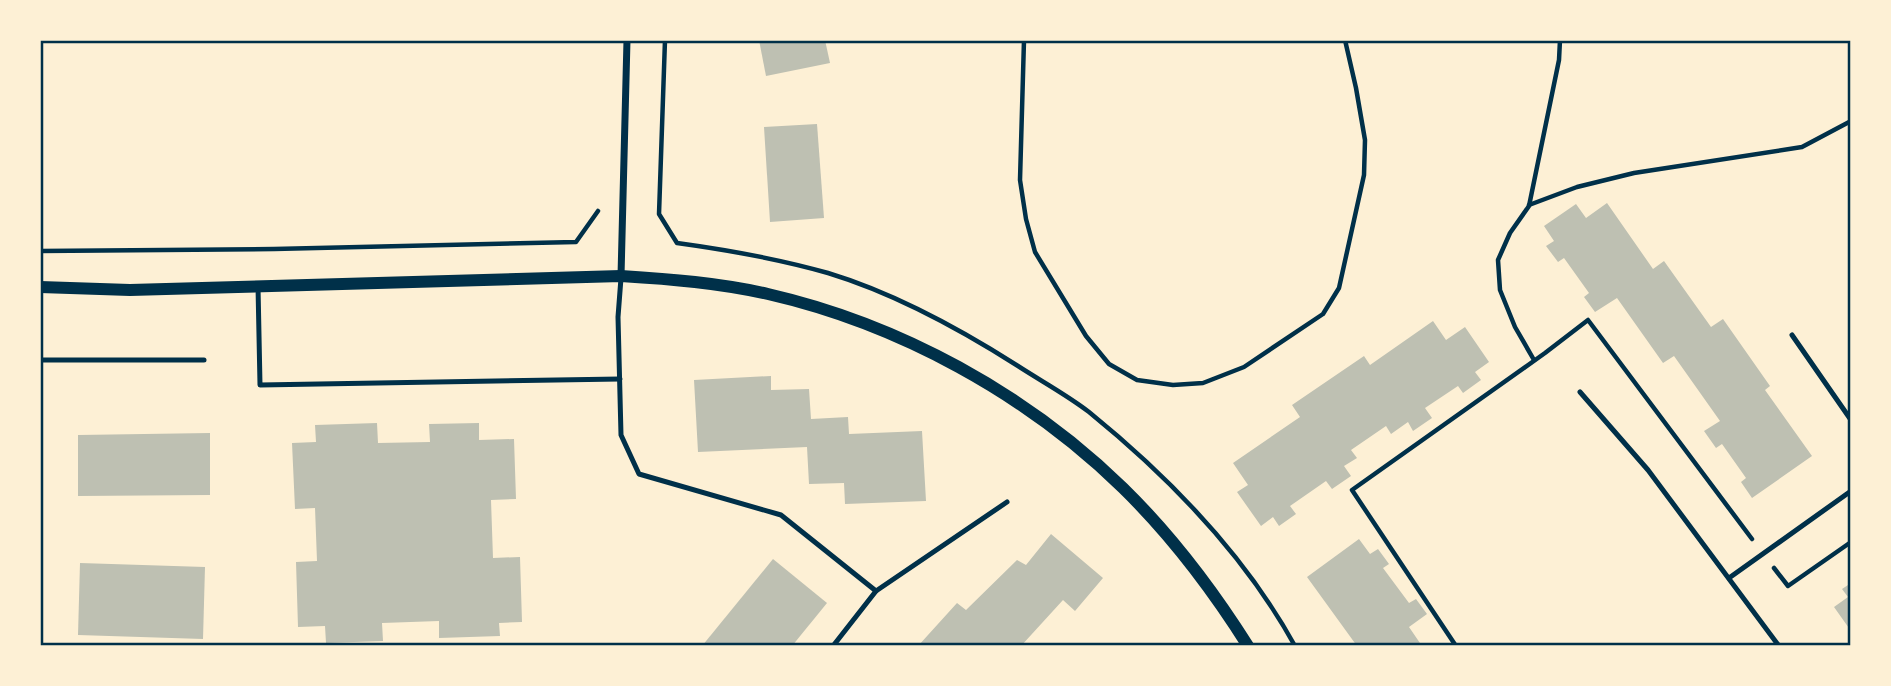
<svg xmlns="http://www.w3.org/2000/svg" width="1891" height="686" viewBox="0 0 1891 686" font-family="Helvetica,sans-serif">
  <style>
    .building { fill: #bec0b2 }
    .lines { fill: none; stroke-linecap: round; stroke-linejoin: round }
    .path { stroke: #003049; stroke-width: 4.5 }
    .service { stroke: #003049; stroke-width: 5 }
    .minor { stroke: #003049; stroke-width: 7 }
    .tertiary { stroke: #003049; stroke-width: 12 }
    .neatline { fill: none; stroke: #003049; stroke-width: 2.5 }
  </style>
  <rect width="100%" height="100%" fill="#fdf0d5"/>
  <g class="building">
    <polygon points="759,40 825,40 830,63 766,76"/>
    <polygon points="817,124 824,218 770,222 764,127"/>
    <polygon points="1607,203 1653,269 1664,261 1711,327 1723,319 1770,386 1765,390 1812,456 1752,498 1741,482 1746,478 1722,444 1716,448 1704,431 1720,421 1674,356 1663,363 1617,298 1595,312 1584,297 1589,293 1564,258 1558,262 1546,246 1554,241 1544,226 1576,204 1586,218"/>
    <polygon points="1433,321 1446,340 1465,327 1489,362 1475,372 1481,380 1463,393 1458,386 1425,408 1432,418 1413,431 1408,422 1391,434 1386,426 1351,450 1357,458 1344,466 1351,476 1332,489 1326,481 1290,506 1296,514 1279,526 1273,517 1261,526 1237,492 1248,485 1233,463 1300,417 1292,405 1364,356 1370,365"/>
    <polygon points="771,376 771,390 809,389 811,419 848,417 849,434 922,431 926,501 845,504 844,483 809,484 807,447 698,452 694,380"/>
    <polygon points="377,423 378,443 430,442 429,424 479,423 479,440 514,439 516,499 491,500 493,558 520,557 522,622 499,623 500,636 439,638 439,621 382,623 383,641 326,643 325,626 298,627 296,562 317,561 315,508 295,509 292,443 316,442 315,425"/>
    <polygon points="210,433 210,495 78,496 78,435"/>
    <polygon points="1051,534 1103,578 1075,611 1063,600 1021,646 918,646 957,603 966,610 1017,560 1026,565"/>
    <polygon points="1359,539 1370,554 1378,549 1389,564 1383,568 1409,603 1416,599 1427,614 1409,627 1422,646 1357,646 1307,577"/>
    <polygon points="773,559 827,603 792,646 702,646"/>
    <polygon points="80,563 205,567 203,639 78,635"/>
    <polygon points="1851,583 1851,631 1834,607 1848,597 1842,589"/>
  </g>
  <g class="lines">
    <g class="path">
      <path d="M665,40L659,214L677,243C728,250 779,259 828,273C894,293 960,329 1018,366C1041,381 1067,395 1089,412C1169,477 1245,555 1295,646"/>
      <polyline points="1024,40 1020,180 1026,219 1035,252 1086,336 1109,364 1137,380 1173,385 1203,383 1244,367 1323,314 1339,288 1364,175 1365,140 1356,88 1345,40"/>
      <polyline points="1529,205 1577,187 1634,173 1802,147 1851,121"/>
      <polyline points="40,251 274,249 576,242 598,211"/>
      <polyline points="1534,360 1515,327 1500,290 1498,260 1510,233 1529,206 1559,60 1560,40"/>
      <polyline points="1774,568 1788,586 1851,542"/>
      <polyline points="1456,646 1352,490 1545,353 1588,320 1752,539"/>
    </g>
    <g class="service">
      <polyline points="621,278 618,317 621,435 639,474 781,515 876,591"/>
      <polyline points="258,286 260,385 620,379"/>
      <polyline points="1792,335 1851,420"/>
      <polyline points="40,360 204,360"/>
      <polyline points="1580,392 1648,470 1779,646"/>
      <polyline points="1729,578 1851,491"/>
      <polyline points="833,646 876,591 1007,502"/>
    </g>
    <polyline class="minor" points="621,276 627,40"/>
    <path class="tertiary" d="M40,287L130,290L621,276C670,279 720,283 768,294C899,324 1027,394 1123,488C1171,535 1212,589 1248,646"/>
  </g>
  <rect width="1891" height="686" fill="none" stroke="#fdf0d5" stroke-width="84"/>
  <rect x="42" y="42" width="1807" height="602" class="neatline"/>
</svg>
